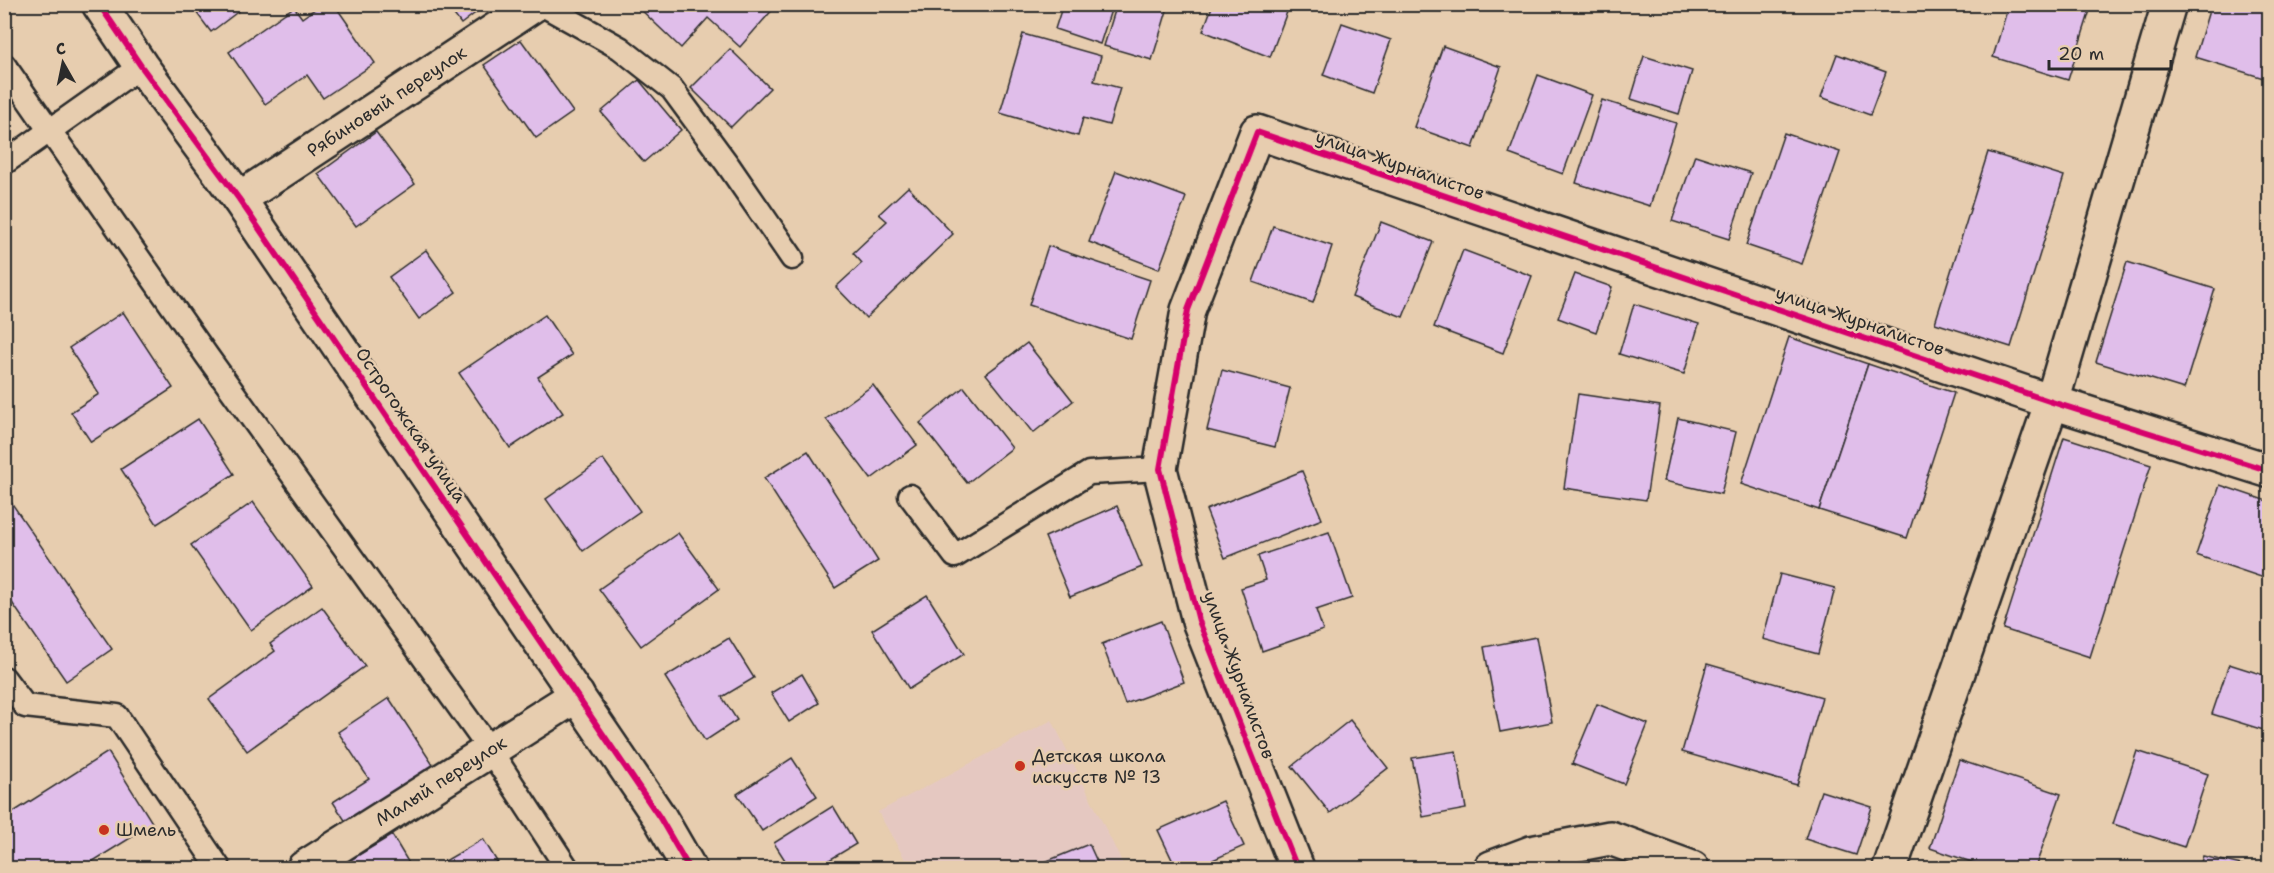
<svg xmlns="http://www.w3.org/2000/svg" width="2274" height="873" viewBox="0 0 2274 873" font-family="'Shantell Sans',sans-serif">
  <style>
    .built { fill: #e5c8c1 }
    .building { fill: #e0beea; stroke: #2b2b2b; stroke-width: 1.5 }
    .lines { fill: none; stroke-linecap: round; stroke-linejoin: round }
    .lane-casing { stroke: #2b2b2b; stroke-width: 27 }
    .street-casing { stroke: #2b2b2b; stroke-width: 38 }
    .secondary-casing { stroke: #2b2b2b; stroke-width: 38 }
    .lane { stroke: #e7cdaf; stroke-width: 22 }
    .street { stroke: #e7cdaf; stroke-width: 33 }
    .secondary { stroke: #e7cdaf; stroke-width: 33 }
    .cycleway-casing { stroke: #e7cdaf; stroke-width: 10 }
    .cycleway { stroke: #d6006c; stroke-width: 6 }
    .poi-dot { fill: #c8321e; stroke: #e7cdaf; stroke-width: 2 }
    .labels { text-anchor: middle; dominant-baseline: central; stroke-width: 5; stroke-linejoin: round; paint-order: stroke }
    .street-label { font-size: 18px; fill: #2b2b2b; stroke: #e7cdaf }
    .poi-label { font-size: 18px; fill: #2b2b2b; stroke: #e7cdaf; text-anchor: start }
  </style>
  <rect width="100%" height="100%" fill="#e7cdaf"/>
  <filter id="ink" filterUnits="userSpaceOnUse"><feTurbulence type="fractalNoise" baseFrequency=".0167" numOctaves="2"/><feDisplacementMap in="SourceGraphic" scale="12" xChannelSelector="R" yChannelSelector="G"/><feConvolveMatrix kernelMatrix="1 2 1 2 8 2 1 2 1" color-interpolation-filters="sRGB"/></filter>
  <g filter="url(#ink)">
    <polygon class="built" points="1052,720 1125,868 910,868 878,812"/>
    <g class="building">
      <polygon points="190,4 248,4 211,32"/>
      <polygon points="322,4 334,4 375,63 323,98 307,75 265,104 229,52 294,7 302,18"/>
      <polygon points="446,4 487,4 461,24"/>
      <polygon points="635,4 770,4 774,8 740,47 708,18 681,48"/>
      <polygon points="1063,4 1095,4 1111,10 1100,44 1055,29"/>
      <polygon points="1117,4 1169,4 1152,60 1104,46"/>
      <polygon points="1213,4 1290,4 1270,57 1203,31"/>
      <polygon points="2009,4 2092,4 2068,80 1993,57"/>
      <polygon points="2211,4 2270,4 2270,80 2195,57"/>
      <polygon points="1342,23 1391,40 1372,93 1323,75"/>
      <polygon points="1023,34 1101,56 1094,81 1120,88 1109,125 1083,118 1078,136 1000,113"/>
      <polygon points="521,40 573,112 536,138 484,65"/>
      <polygon points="1443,46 1501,67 1473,148 1414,127"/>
      <polygon points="730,49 770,88 731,127 691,88"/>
      <polygon points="1837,54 1886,72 1870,115 1821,97"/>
      <polygon points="1644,56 1692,71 1679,114 1631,99"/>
      <polygon points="1538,75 1592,95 1563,174 1509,154"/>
      <polygon points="639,80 681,130 644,162 601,112"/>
      <polygon points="1602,100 1676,123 1650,206 1576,183"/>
      <polygon points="376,132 415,184 356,226 318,174"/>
      <polygon points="1784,133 1840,152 1802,264 1746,245"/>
      <polygon points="1988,152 2064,176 2011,347 1935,323"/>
      <polygon points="1695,155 1751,173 1729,239 1672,221"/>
      <polygon points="1116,171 1186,197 1159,269 1089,242"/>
      <polygon points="908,187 953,234 866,318 836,287 862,263 853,253 887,221 879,214"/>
      <polygon points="1381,222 1433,242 1403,317 1352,297"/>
      <polygon points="1273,226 1332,246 1313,303 1253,282"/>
      <polygon points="1048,246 1150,280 1131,339 1029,305"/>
      <polygon points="426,250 456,292 419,319 389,277"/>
      <polygon points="1463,250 1532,276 1503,353 1434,327"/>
      <polygon points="2127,262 2215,289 2184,389 2096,362"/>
      <polygon points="1575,274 1612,287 1596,332 1558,318"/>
      <polygon points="1634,304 1699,324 1684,374 1619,354"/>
      <polygon points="123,312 173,388 91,442 71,412 99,394 69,348"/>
      <polygon points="545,315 572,355 538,377 563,413 510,448 459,373"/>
      <polygon points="1789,337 1868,364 1819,510 1741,484"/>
      <polygon points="1027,343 1073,401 1033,433 986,374"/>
      <polygon points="1868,364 1954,393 1907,538 1819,510"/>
      <polygon points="1222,370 1290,388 1275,447 1207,430"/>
      <polygon points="873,385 917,445 871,479 826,419"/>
      <polygon points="964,387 1012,448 967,483 920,423"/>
      <polygon points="1578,394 1660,406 1646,500 1564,488"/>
      <polygon points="1678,418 1736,432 1721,494 1664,481"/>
      <polygon points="198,419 234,474 157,524 121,469"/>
      <polygon points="2064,437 2151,465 2090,657 2003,629"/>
      <polygon points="808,451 878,561 835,588 764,478"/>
      <polygon points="603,459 640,511 583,551 546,499"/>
      <polygon points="1302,471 1322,519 1225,558 1206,510"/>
      <polygon points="2220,485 2270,502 2270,580 2196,555"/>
      <polygon points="4,492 112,649 66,681 4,591"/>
      <polygon points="253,502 313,586 251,630 191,545"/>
      <polygon points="1117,506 1142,567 1070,597 1045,537"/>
      <polygon points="1329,532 1352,598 1316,610 1323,630 1262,651 1241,588 1266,580 1258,556"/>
      <polygon points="678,533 719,589 641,646 599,589"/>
      <polygon points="1780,574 1835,588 1818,654 1763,639"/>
      <polygon points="927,595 964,654 909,689 872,630"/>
      <polygon points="322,607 365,666 247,751 209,699 275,651 270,644"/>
      <polygon points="1161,621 1184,682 1125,704 1102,644"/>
      <polygon points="1536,637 1552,722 1500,732 1484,647"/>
      <polygon points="729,638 754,678 722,697 737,720 705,741 665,677"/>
      <polygon points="1707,664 1822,697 1797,785 1682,752"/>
      <polygon points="2229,664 2270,677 2270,732 2212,714"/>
      <polygon points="802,674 819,703 789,722 771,693"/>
      <polygon points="389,698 435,768 348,825 333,802 369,779 338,732"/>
      <polygon points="1597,704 1648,724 1624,784 1572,764"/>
      <polygon points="1350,720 1388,768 1330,813 1292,766"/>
      <polygon points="1456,751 1466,809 1423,817 1412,758"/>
      <polygon points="2137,751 2208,774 2184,847 2113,824"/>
      <polygon points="108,752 153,824 82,868 4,868 4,818"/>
      <polygon points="792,758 817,796 762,831 737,794"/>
      <polygon points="1959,760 2061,794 2035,868 1989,868 1930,848"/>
      <polygon points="1821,791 1872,807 1856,855 1805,839"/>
      <polygon points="1223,801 1244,846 1195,868 1176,868 1158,830"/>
      <polygon points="833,806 856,844 816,868 790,868 774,843"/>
      <polygon points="392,835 410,865 405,868 337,868"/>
      <polygon points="483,839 501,868 433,868"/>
      <polygon points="1089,844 1100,868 1030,868"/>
      <polygon points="2203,856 2254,868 2199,868"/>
      <polygon points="869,863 873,868 860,868"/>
    </g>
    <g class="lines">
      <defs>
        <g id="lane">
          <polyline points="541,4 620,48 672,89 728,165 792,258"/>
          <polyline points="4,65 207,356 490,750 567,868"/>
          <polyline points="4,163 141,66"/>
          <polyline points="910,496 955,556 1089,473 1160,469"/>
          <polyline points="4,678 25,706 117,716 219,868"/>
        </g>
        <g id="street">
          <path id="s1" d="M239,199L535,4"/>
          <path id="s2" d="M304,868L577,695"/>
          <polyline points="1297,868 1199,621 1160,469 1188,310 1257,132 2052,402 2270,471"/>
          <polyline points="1491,868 1531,853 1610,838 1692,868"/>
          <polyline points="1890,868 2052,402 2169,4"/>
        </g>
        <polyline id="secondary" points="99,4 141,66 239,199 660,818 689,868"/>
      </defs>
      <use href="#lane" class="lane-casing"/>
      <use href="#street" class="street-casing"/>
      <use href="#secondary" class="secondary-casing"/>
      <use href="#lane" class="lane"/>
      <use href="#street" class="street"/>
      <use href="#secondary" class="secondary"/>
      <defs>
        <g id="cycleway">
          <polyline points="99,4 141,66 239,199 660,818 689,868"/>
          <polyline points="1297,868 1199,621 1160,469 1188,310 1257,132 2052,402 2270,471"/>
        </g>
      </defs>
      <use href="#cycleway" class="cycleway-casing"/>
      <use href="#cycleway" class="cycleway"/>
    </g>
  </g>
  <g class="poi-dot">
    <circle cx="1020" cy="766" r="6"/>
    <circle cx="104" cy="830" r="6"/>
  </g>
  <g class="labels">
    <g class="street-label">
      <text stroke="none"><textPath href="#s1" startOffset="177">Рябиновый переулок</textPath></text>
      <text transform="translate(1400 165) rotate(19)">улица Журналистов</text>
      <text transform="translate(1860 321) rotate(19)">улица Журналистов</text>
      <text transform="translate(411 425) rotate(56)">Острогожская улица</text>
      <text transform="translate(1239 675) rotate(70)">улица Журналистов</text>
      <text stroke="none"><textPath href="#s2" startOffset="162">Малый переулок</textPath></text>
    </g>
    <g class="poi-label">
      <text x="1032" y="756">Детская школа<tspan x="1032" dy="21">искусств № 13</tspan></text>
      <text x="116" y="830">Шмель</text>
    </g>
  </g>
  <rect width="2274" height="873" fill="none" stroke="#e7cdaf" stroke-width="24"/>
  <rect x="12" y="12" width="2250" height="849" fill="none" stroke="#2b2b2b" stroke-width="2" filter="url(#ink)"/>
  <g transform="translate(63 63) rotate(351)" stroke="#e7cdaf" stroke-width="4.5" paint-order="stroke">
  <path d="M0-4.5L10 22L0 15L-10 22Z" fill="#2b2b2b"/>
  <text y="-9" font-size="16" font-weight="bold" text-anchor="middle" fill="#2b2b2b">С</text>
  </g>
  <path d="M2049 60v9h122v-9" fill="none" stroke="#2b2b2b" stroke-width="3"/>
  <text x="2058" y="60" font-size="18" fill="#2b2b2b" stroke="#e7cdaf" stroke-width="4.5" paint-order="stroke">20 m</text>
</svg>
